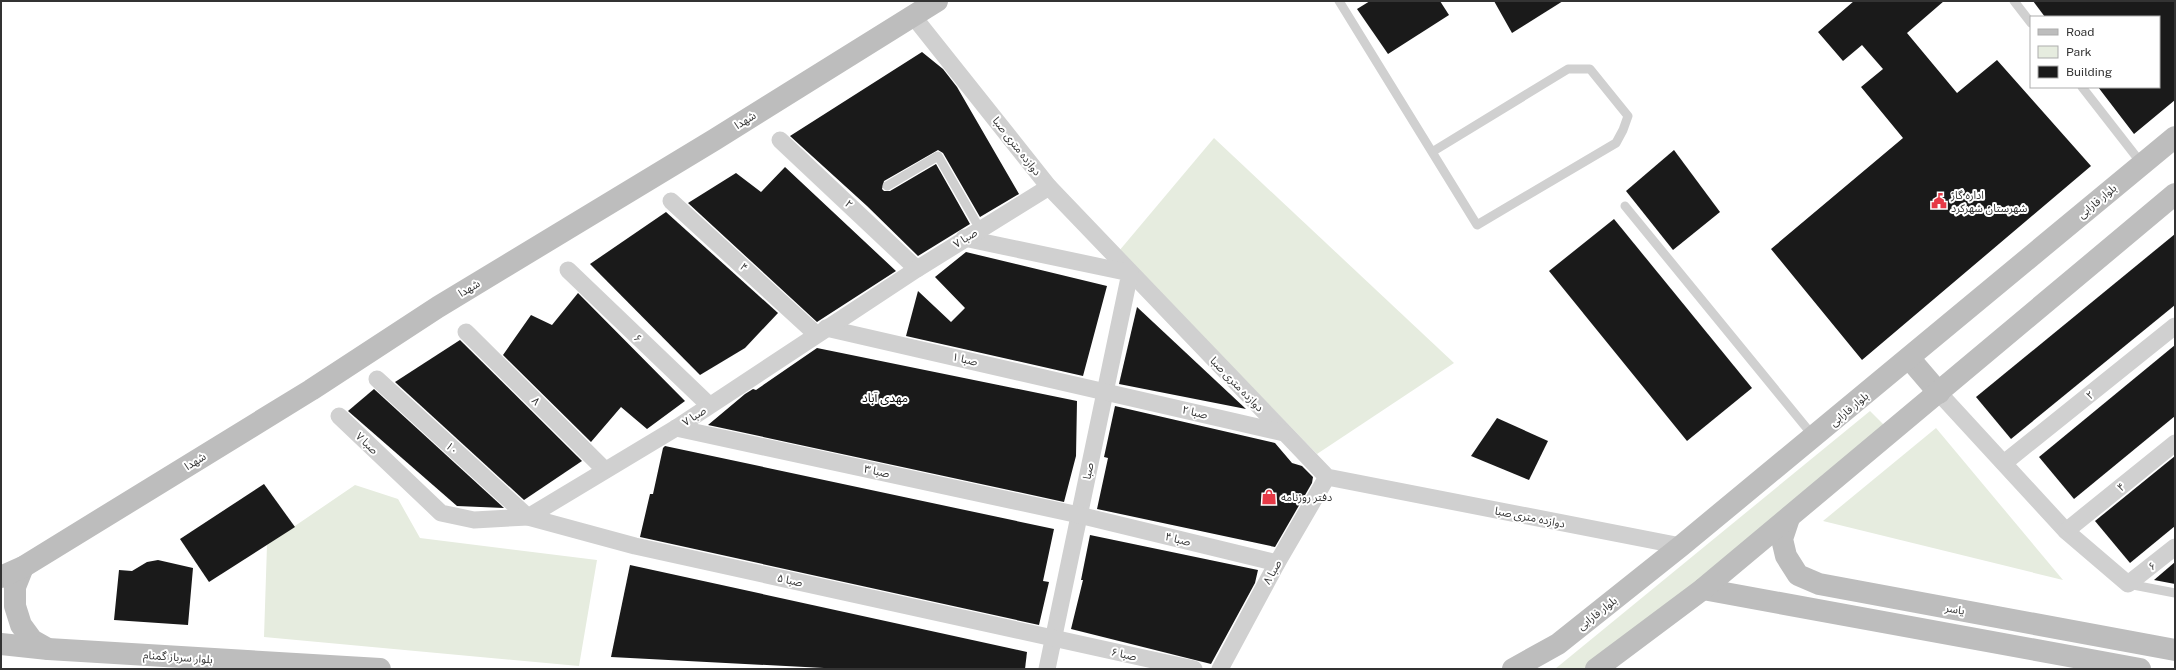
<svg xmlns="http://www.w3.org/2000/svg" width="2176" height="670" viewBox="0 0 2176 670" font-family="'Public Sans','Noto Sans Arabic',sans-serif">
  <style>
    .green { fill: #e6ecdf }
    .building { fill: #1a1a1a }
    .lines { fill: none; stroke-linecap: round; stroke-linejoin: round }
    .service { stroke: #d0d0d0; stroke-width: 9 }
    .minor { stroke: #d0d0d0; stroke-width: 17 }
    .secondary { stroke: #bdbdbd; stroke-width: 22 }
    .labels { text-anchor: middle; dominant-baseline: central; stroke-width: 4; stroke-linejoin: round; paint-order: stroke }
    .street-label { font-size: 11px; fill: #333; stroke: #fff }
    .poi-label { font-size: 11px; fill: #333; stroke: #fff; text-anchor: start }
    .neighbourhood-label { font-size: 12px; fill: #000; stroke: #fff }
  </style>
  <rect width="100%" height="100%" fill="#fff"/>
  <g class="green">
    <polygon points="1214,138 1454,363 1317,454 1119,251"/>
    <polygon points="1870,411 1888,429 1590,669 1555,669"/>
    <polygon points="1936,428 2063,580 1823,521"/>
    <polygon points="355,485 398,499 420,538 597,560 579,666 264,637 267,545"/>
  </g>
  <g class="building">
    <polygon points="1370,1 1440,1 1449,15 1388,54 1357,9"/>
    <polygon points="1494,1 1563,1 1512,33"/>
    <polygon points="1854,1 1944,1 1907,33 1957,93 1997,60 2091,166 1862,360 1771,249 1903,138 1861,87 1883,69 1862,45 1843,61 1818,32"/>
    <polygon points="2033,1 2175,1 2175,100 2134,134 2098,87 2159,87 2159,17 2045,17"/>
    <polygon points="922,52 943,69 957,87 1019,194 980,217 943,153 938,150 884,181 882,189 884,191 890,191 936,164 970,224 918,256 867,206 790,136"/>
    <polygon points="1674,150 1720,212 1673,250 1626,191"/>
    <polygon points="785,167 896,271 817,322 688,203 736,173 761,192"/>
    <polygon points="666,212 778,313 745,348 700,375 590,264"/>
    <polygon points="1614,219 1752,388 1687,441 1549,271"/>
    <polygon points="2175,234 2175,305 2011,439 1976,397"/>
    <polygon points="966,252 1107,286 1083,376 906,336 918,291 951,322 965,308 935,277"/>
    <polygon points="578,293 685,401 647,429 621,407 591,442 503,355 531,315 552,325"/>
    <polygon points="1137,307 1246,409 1119,384"/>
    <polygon points="460,340 582,461 524,500 395,382"/>
    <polygon points="2175,345 2175,416 2074,499 2039,457"/>
    <polygon points="817,348 1077,401 1076,456 1064,502 708,425 745,394 753,389 756,390"/>
    <polygon points="374,389 504,508 457,506 348,411"/>
    <polygon points="1115,406 1275,443 1292,463 1302,466 1313,477 1312,483 1275,547 1097,509 1108,458 1104,457"/>
    <polygon points="1497,418 1548,441 1529,480 1471,456"/>
    <polygon points="665,446 1054,529 1043,581 1049,582 1039,625 640,537 650,494 653,494 663,448"/>
    <polygon points="2175,456 2175,526 2130,563 2095,521"/>
    <polygon points="264,484 295,527 209,582 180,539"/>
    <polygon points="1090,535 1258,570 1255,583 1211,664 1071,629 1083,580 1081,580"/>
    <polygon points="158,560 193,568 188,625 114,620 119,570 132,571 147,562"/>
    <polygon points="2175,562 2175,584 2154,580"/>
    <polygon points="630,565 1027,652 1025,669 843,669 611,657"/>
  </g>
  <g class="lines">
    <g class="service">
      <polyline points="1339,1 1477,225 1616,143 1623,130 1628,116 1590,69 1568,69 1432,152"/>
      <polyline points="2014,1 2031,23"/>
      <polyline points="2082,87 2142,164"/>
      <polyline points="887,186 938,156 980,229"/>
      <polyline points="1625,206 1814,437"/>
      <polyline points="2128,584 2175,593"/>
    </g>
    <g class="minor">
      <polyline points="913,16 1049,187 1327,477 1681,546"/>
      <polyline points="780,140 917,269"/>
      <polyline points="671,201 816,334"/>
      <polyline points="964,238 1130,273 1047,669"/>
      <polyline points="568,270 709,405"/>
      <polyline points="826,328 1284,433"/>
      <polyline points="466,332 605,470"/>
      <polyline points="377,379 528,517 635,546 1194,669"/>
      <polyline points="1939,393 2066,531 2128,584 2175,547"/>
      <polyline points="339,416 441,513 474,520 528,517 676,428 917,269 1049,187"/>
      <polyline points="676,428 1079,515 1277,563"/>
      <polyline points="2004,463 2175,326"/>
      <polyline points="2066,531 2175,443"/>
      <polyline points="1220,669 1277,563 1327,477"/>
    </g>
    <g class="secondary">
      <polyline points="1909,358 1939,393"/>
      <polyline points="1789,518 1782,539 1786,556 1798,575 1819,584 2175,650"/>
      <polyline points="23,567 15,587 15,606 21,625 32,640 48,649"/>
      <polyline points="1,577 23,567 311,390 438,307 714,140 937,1"/>
      <polyline points="1703,589 2140,669"/>
      <polyline points="1,644 48,649 380,669"/>
      <polyline points="1513,669 1558,644 1681,546 2175,137"/>
      <polyline points="1596,669 1703,589 2175,194"/>
    </g>
  </g>
  <defs>
    <symbol id="civic-bare" viewBox="-9 -9 18 18"><path d="M-.6-6.5H3V-4.5H.6V-3L4-1V1h2V6H-6V1h2V-1L-.6-3ZM-1.2 2.5V6h2.4V2.5Z" fill="#e63946" stroke="#fff" stroke-width="2.5" paint-order="stroke"/></symbol>
    <symbol id="shop-bare" viewBox="-9 -9 18 18"><path d="M-5-2.5h2.3a2.7 3.5 0 0 1 5.4 0H5L5.5 6h-11ZM-1.5-2.5h3a1.5 2.3 0 0 0-3 0Z" fill="#e63946" stroke="#fff" stroke-width="2.5" paint-order="stroke"/></symbol>
  </defs>
  <g fill-rule="evenodd">
    <use href="#civic-bare" x="1928" y="190" width="22" height="22"/>
    <use href="#shop-bare" x="1258" y="486" width="22" height="22"/>
  </g>
  <g class="labels">
    <g class="street-label">
      <text transform="translate(745 120) rotate(-32)">شهدا</text>
      <text transform="translate(1017 146) rotate(52)">دوازده متری صبا</text>
      <text transform="translate(2097 201) rotate(-40)">بلوار فارابی</text>
      <text transform="translate(849 204) rotate(43)">۲</text>
      <text transform="translate(965 238) rotate(-32)">صبا ۷</text>
      <text transform="translate(744 267) rotate(43)">۴</text>
      <text transform="translate(469 288) rotate(-31)">شهدا</text>
      <text transform="translate(638 338) rotate(44)">۶</text>
      <text transform="translate(965 359) rotate(13)">صبا ۱</text>
      <text transform="translate(1237 384) rotate(46)">دوازده متری صبا</text>
      <text transform="translate(2090 395) rotate(-39)">۲</text>
      <text transform="translate(536 401) rotate(45)">۸</text>
      <text transform="translate(1849 409) rotate(-40)">بلوار فارابی</text>
      <text transform="translate(1195 412) rotate(13)">صبا ۲</text>
      <text transform="translate(694 416) rotate(-34)">صبا ۷</text>
      <text transform="translate(367 443) rotate(44)">صبا ۷</text>
      <text transform="translate(452 448) rotate(43)">۱۰</text>
      <text transform="translate(195 461) rotate(-32)">شهدا</text>
      <text transform="translate(877 471) rotate(12)">صبا ۳</text>
      <text transform="translate(1088 471) rotate(-78)">صبا</text>
      <text transform="translate(2121 487) rotate(-39)">۴</text>
      <text transform="translate(1530 517) rotate(11)">دوازده متری صبا</text>
      <text transform="translate(1178 539) rotate(14)">صبا ۴</text>
      <text transform="translate(2152 566) rotate(-38)">۶</text>
      <text transform="translate(1272 572) rotate(-61)">صبا ۸</text>
      <text transform="translate(790 580) rotate(12)">صبا ۵</text>
      <text transform="translate(1955 609) rotate(10)">یاسر</text>
      <text transform="translate(1597 613) rotate(-38)">بلوار فارابی</text>
      <text transform="translate(1124 654) rotate(12)">صبا ۶</text>
      <text transform="translate(178 657) rotate(4)">بلوار سرباز گمنام</text>
    </g>
    <g class="poi-label">
      <text x="1951" y="195">اداره گاز<tspan x="1951" dy="13">شهرستان شهرکرد</tspan></text>
      <text x="1281" y="497">دفتر روزنامه</text>
    </g>
    <g class="neighbourhood-label">
      <text x="885" y="398">مهدی آباد</text>
    </g>
  </g>
  <rect width="2176" height="670" fill="none" stroke="#333333" stroke-width="4"/>
  <rect x="2030" y="16" width="130" height="72" fill="#ffffff" stroke="#adadad"/>
  <rect x="2038" y="29" width="20" height="6" fill="#bdbdbd" stroke="#adadad"/>
  <text x="2066" y="36" font-size="12" fill="#333333">Road</text>
  <rect x="2038" y="46" width="20" height="12" fill="#e6ecdf" stroke="#adadad"/>
  <text x="2066" y="56" font-size="12" fill="#333333">Park</text>
  <rect x="2038" y="66" width="20" height="12" fill="#1a1a1a" stroke="#adadad"/>
  <text x="2066" y="76" font-size="12" fill="#333333">Building</text>
</svg>
